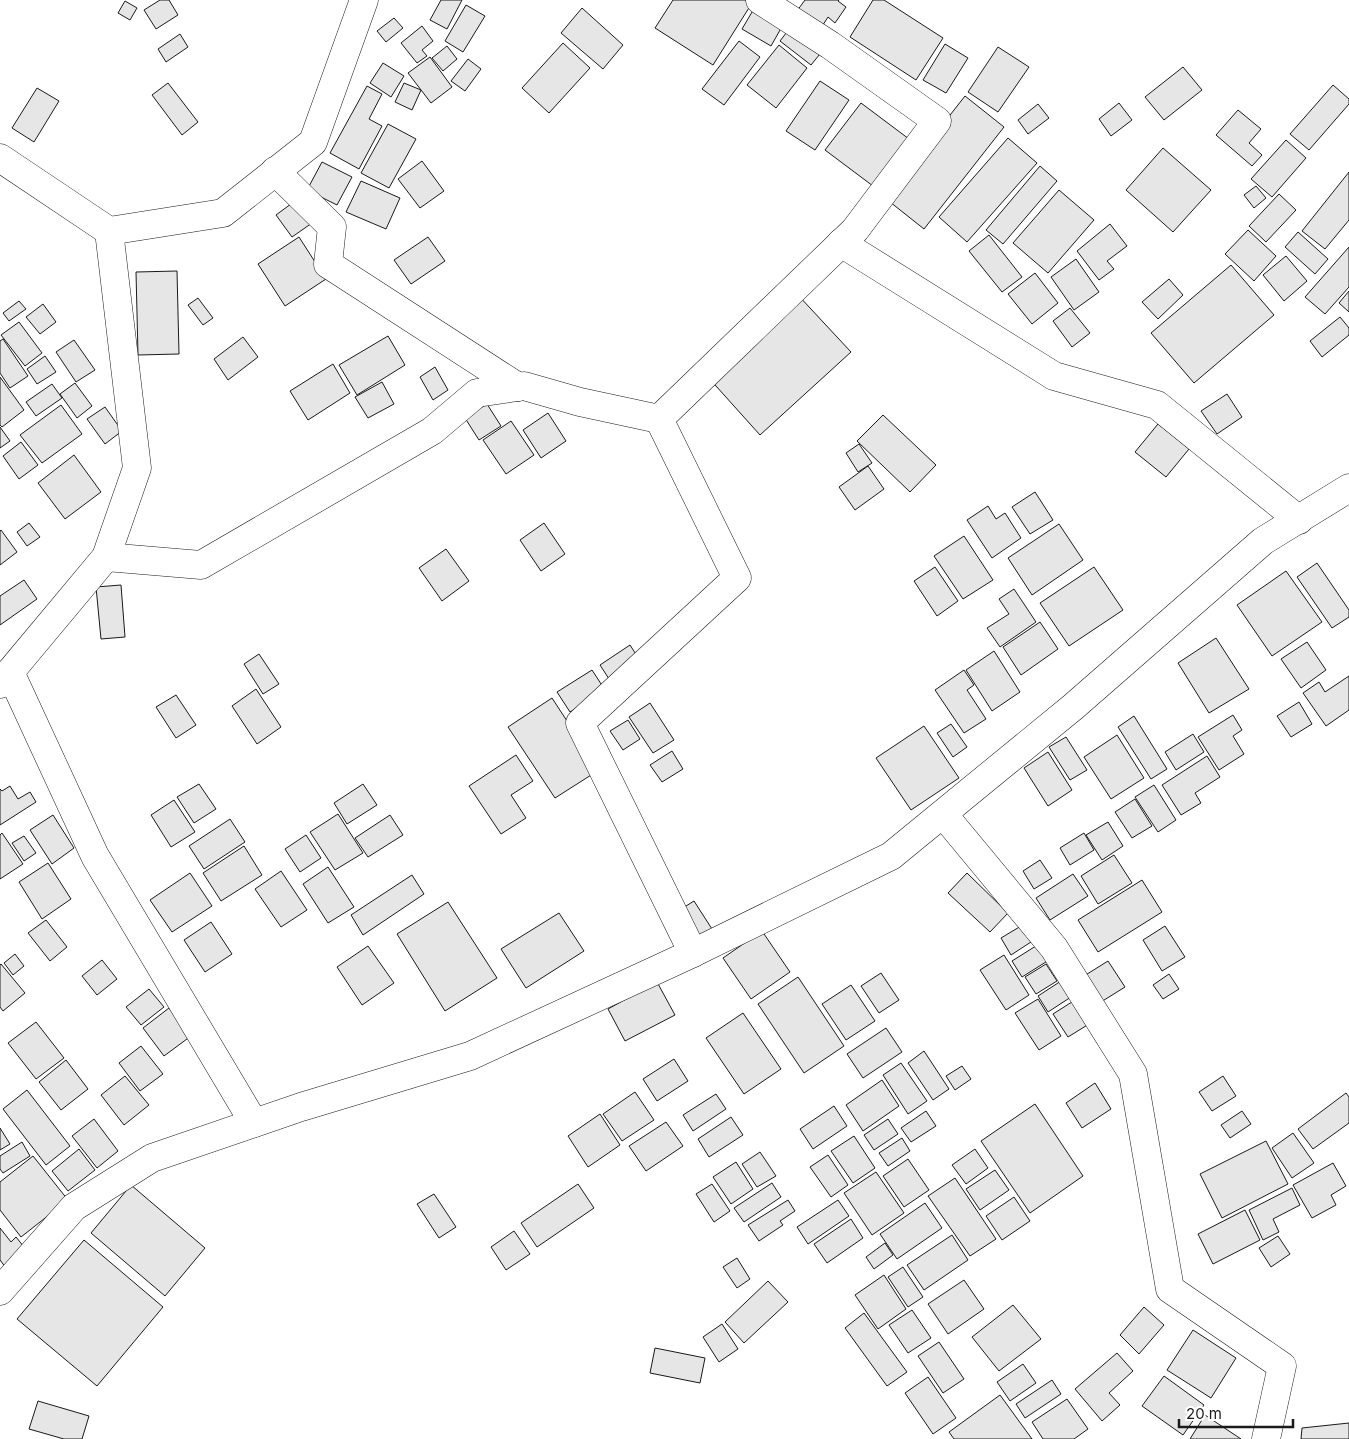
<svg xmlns="http://www.w3.org/2000/svg" width="1349" height="1439" viewBox="0 0 1349 1439" font-family="Inter,sans-serif">
  <style>
    .building { fill: #e6e6e6; stroke: #1a1a1a }
    .lines { fill: none; stroke-linecap: round; stroke-linejoin: round }
    .minor-casing { stroke: #1a1a1a; stroke-width: 29 }
    .minor { stroke: #fff; stroke-width: 28 }
  </style>
  <rect width="100%" height="100%" fill="#fff"/>
  <g class="building">
    <polygon points="160,0 169,0 178,15 156,29 144,10"/>
    <polygon points="441,0 462,0 447,29 430,20"/>
    <polygon points="673,0 748,0 752,3 713,65 655,28"/>
    <polygon points="805,0 839,0 838,1 846,7 835,23 828,17 819,31 794,15"/>
    <polygon points="873,0 884,0 943,38 916,80 850,37"/>
    <polygon points="125,1 137,8 130,20 118,13"/>
    <polygon points="466,5 485,16 463,52 445,41"/>
    <polygon points="755,7 784,23 771,46 742,29"/>
    <polygon points="582,8 623,45 603,69 561,33"/>
    <polygon points="394,18 403,28 386,42 377,31"/>
    <polygon points="793,24 824,49 811,65 780,41"/>
    <polygon points="422,26 433,41 422,50 427,56 417,63 401,43"/>
    <polygon points="180,34 188,47 166,62 158,49"/>
    <polygon points="739,41 760,57 724,105 702,89"/>
    <polygon points="563,43 590,68 549,113 522,88"/>
    <polygon points="945,44 968,58 946,93 923,80"/>
    <polygon points="779,45 807,68 776,108 747,85"/>
    <polygon points="447,46 457,59 443,71 432,58"/>
    <polygon points="998,47 1029,67 998,112 968,92"/>
    <polygon points="430,57 452,87 431,103 408,73"/>
    <polygon points="468,59 481,69 465,91 451,81"/>
    <polygon points="383,63 404,76 391,97 370,83"/>
    <polygon points="1183,67 1202,90 1164,120 1145,97"/>
    <polygon points="820,81 849,100 815,150 786,131"/>
    <polygon points="168,83 198,122 182,135 152,95"/>
    <polygon points="404,83 421,90 412,110 395,102"/>
    <polygon points="1333,85 1349,99 1349,104 1309,150 1290,134"/>
    <polygon points="367,86 382,94 369,119 382,126 359,169 330,153"/>
    <polygon points="37,88 59,101 34,142 12,128"/>
    <polygon points="965,96 1004,127 924,229 885,198"/>
    <polygon points="861,103 909,139 873,186 825,150"/>
    <polygon points="1119,103 1132,120 1111,136 1099,119"/>
    <polygon points="1038,104 1049,118 1028,134 1018,120"/>
    <polygon points="1238,110 1261,129 1249,143 1262,155 1252,166 1216,135"/>
    <polygon points="388,124 416,139 389,188 361,173"/>
    <polygon points="1008,138 1037,163 967,242 939,217"/>
    <polygon points="1286,140 1306,158 1272,197 1251,179"/>
    <polygon points="1163,148 1211,190 1173,232 1126,190"/>
    <polygon points="422,161 444,191 420,208 398,179"/>
    <polygon points="322,162 352,177 337,205 307,190"/>
    <polygon points="1040,166 1057,181 1003,244 986,230"/>
    <polygon points="1349,172 1349,220 1325,249 1302,231"/>
    <polygon points="361,181 400,198 386,229 346,212"/>
    <polygon points="1256,186 1266,198 1254,208 1244,195"/>
    <polygon points="1059,190 1094,220 1048,273 1013,243"/>
    <polygon points="1279,194 1296,210 1266,242 1249,226"/>
    <polygon points="295,201 312,223 292,237 276,215"/>
    <polygon points="1110,224 1127,246 1107,261 1114,269 1099,280 1077,251"/>
    <polygon points="1248,230 1276,256 1254,281 1225,254"/>
    <polygon points="1298,232 1328,259 1315,274 1285,247"/>
    <polygon points="989,235 1022,277 1002,292 969,251"/>
    <polygon points="299,237 326,279 285,306 258,264"/>
    <polygon points="428,237 445,261 411,284 394,260"/>
    <polygon points="1349,247 1349,287 1325,314 1305,297"/>
    <polygon points="1286,256 1307,281 1284,301 1263,275"/>
    <polygon points="1076,259 1099,292 1074,310 1051,277"/>
    <polygon points="1231,265 1274,315 1194,383 1151,333"/>
    <polygon points="177,271 179,354 138,355 136,272"/>
    <polygon points="1035,273 1058,303 1032,324 1008,294"/>
    <polygon points="1169,279 1183,295 1158,319 1142,302"/>
    <polygon points="1349,291 1349,312 1339,303"/>
    <polygon points="797,294 851,352 760,435 707,376"/>
    <polygon points="198,298 213,318 203,325 188,305"/>
    <polygon points="19,301 26,309 9,321 3,313"/>
    <polygon points="43,304 56,322 40,334 26,317"/>
    <polygon points="1070,308 1090,333 1072,347 1053,321"/>
    <polygon points="1340,317 1349,328 1349,335 1322,357 1310,341"/>
    <polygon points="19,322 42,353 25,366 1,335"/>
    <polygon points="388,336 405,365 357,395 339,365"/>
    <polygon points="243,337 258,357 228,380 214,359"/>
    <polygon points="3,339 28,376 10,388 0,373 0,341"/>
    <polygon points="74,340 95,370 76,382 56,352"/>
    <polygon points="45,356 56,372 37,384 27,369"/>
    <polygon points="333,364 350,393 308,420 290,391"/>
    <polygon points="435,367 448,390 433,400 420,377"/>
    <polygon points="0,377 24,410 2,427 0,425"/>
    <polygon points="382,382 394,404 368,418 355,397"/>
    <polygon points="75,383 92,406 77,418 60,394"/>
    <polygon points="52,384 62,398 36,416 26,402"/>
    <polygon points="1227,394 1242,417 1217,434 1201,411"/>
    <polygon points="487,404 501,426 479,440 465,418"/>
    <polygon points="61,405 82,434 42,463 20,435"/>
    <polygon points="105,407 122,431 105,444 87,419"/>
    <polygon points="548,413 566,441 541,458 523,430"/>
    <polygon points="883,415 936,465 910,492 857,441"/>
    <polygon points="511,421 534,455 506,474 483,440"/>
    <polygon points="1158,424 1189,449 1166,477 1135,452"/>
    <polygon points="0,427 10,441 0,448"/>
    <polygon points="21,442 38,465 19,479 3,456"/>
    <polygon points="859,444 872,463 858,472 846,453"/>
    <polygon points="74,455 101,492 65,519 38,483"/>
    <polygon points="868,466 884,489 855,510 839,487"/>
    <polygon points="1035,492 1053,520 1030,534 1012,507"/>
    <polygon points="988,506 996,519 1005,513 1021,538 992,558 967,520"/>
    <polygon points="29,523 40,537 27,546 17,532"/>
    <polygon points="544,523 565,554 541,571 520,540"/>
    <polygon points="1059,524 1083,560 1032,595 1008,558"/>
    <polygon points="1,530 17,552 0,565 0,531"/>
    <polygon points="964,536 993,580 963,599 934,556"/>
    <polygon points="446,549 469,581 442,601 419,568"/>
    <polygon points="1317,563 1349,610 1349,617 1332,628 1297,577"/>
    <polygon points="935,567 958,601 937,616 914,581"/>
    <polygon points="1094,567 1123,610 1069,646 1040,603"/>
    <polygon points="1286,571 1322,622 1272,656 1237,605"/>
    <polygon points="24,580 37,599 0,625 0,596"/>
    <polygon points="121,585 125,637 101,639 96,587"/>
    <polygon points="1014,589 1036,622 1000,647 987,628 1009,614 999,599"/>
    <polygon points="1040,622 1058,649 1021,675 1003,647"/>
    <polygon points="1216,638 1249,689 1209,713 1178,663"/>
    <polygon points="1307,642 1326,670 1301,688 1281,659"/>
    <polygon points="630,645 641,662 611,682 600,665"/>
    <polygon points="994,651 1020,692 992,711 966,670"/>
    <polygon points="259,654 279,684 263,694 244,664"/>
    <polygon points="592,670 605,690 570,712 557,692"/>
    <polygon points="964,670 974,685 967,690 986,719 964,733 935,690"/>
    <polygon points="1349,676 1349,710 1326,726 1303,693 1319,682 1325,692"/>
    <polygon points="256,689 281,727 257,744 232,706"/>
    <polygon points="176,695 196,725 176,738 156,707"/>
    <polygon points="552,698 599,770 555,798 508,727"/>
    <polygon points="1299,702 1312,724 1291,737 1277,716"/>
    <polygon points="650,703 674,740 653,753 629,717"/>
    <polygon points="1233,715 1242,730 1233,736 1244,754 1219,770 1198,737"/>
    <polygon points="1134,716 1167,769 1151,779 1118,727"/>
    <polygon points="628,720 640,739 623,750 610,731"/>
    <polygon points="951,724 967,747 953,757 937,733"/>
    <polygon points="924,726 959,778 911,810 876,758"/>
    <polygon points="1193,734 1204,752 1176,770 1165,752"/>
    <polygon points="1117,735 1144,778 1111,799 1084,757"/>
    <polygon points="1066,737 1087,770 1070,780 1049,747"/>
    <polygon points="672,751 683,769 662,782 650,765"/>
    <polygon points="1048,752 1072,790 1048,806 1024,768"/>
    <polygon points="516,755 533,781 511,795 526,818 501,834 469,786"/>
    <polygon points="1207,756 1220,777 1195,793 1201,803 1181,815 1162,785"/>
    <polygon points="199,784 216,809 194,823 177,797"/>
    <polygon points="363,784 377,805 347,824 334,803"/>
    <polygon points="1154,785 1176,820 1158,832 1135,797"/>
    <polygon points="10,786 18,799 30,792 36,802 0,825 0,789 2,791"/>
    <polygon points="1135,799 1152,826 1132,838 1115,812"/>
    <polygon points="174,800 195,832 171,847 151,815"/>
    <polygon points="338,814 363,853 335,870 310,832"/>
    <polygon points="53,815 74,848 52,864 30,830"/>
    <polygon points="390,815 403,835 368,857 355,838"/>
    <polygon points="230,819 245,842 204,869 189,846"/>
    <polygon points="1108,822 1123,846 1102,860 1086,835"/>
    <polygon points="2,833 23,864 0,879 0,835"/>
    <polygon points="1084,833 1094,850 1070,865 1060,848"/>
    <polygon points="306,835 321,858 300,872 285,849"/>
    <polygon points="24,836 36,853 24,861 12,843"/>
    <polygon points="244,846 262,875 221,901 203,873"/>
    <polygon points="1114,855 1132,883 1098,904 1081,876"/>
    <polygon points="1040,860 1052,878 1034,889 1023,871"/>
    <polygon points="48,863 71,899 42,919 19,882"/>
    <polygon points="328,867 354,907 328,923 303,884"/>
    <polygon points="281,871 307,910 281,927 255,889"/>
    <polygon points="190,873 212,906 172,932 150,900"/>
    <polygon points="967,873 1008,913 990,932 948,893"/>
    <polygon points="1073,874 1088,896 1050,920 1036,898"/>
    <polygon points="412,875 424,894 363,935 351,915"/>
    <polygon points="1142,880 1162,912 1098,952 1078,920"/>
    <polygon points="694,901 712,929 696,939 678,911"/>
    <polygon points="448,902 497,978 445,1011 397,934"/>
    <polygon points="559,913 584,951 526,988 501,949"/>
    <polygon points="46,920 67,947 50,961 28,933"/>
    <polygon points="211,922 232,954 205,972 184,940"/>
    <polygon points="1021,926 1031,942 1011,955 1001,938"/>
    <polygon points="1165,926 1185,957 1162,971 1143,940"/>
    <polygon points="762,931 790,972 751,999 723,958"/>
    <polygon points="1039,944 1049,960 1022,977 1012,961"/>
    <polygon points="368,946 394,983 362,1005 337,967"/>
    <polygon points="15,954 24,966 13,975 4,963"/>
    <polygon points="1004,955 1029,995 1006,1010 980,970"/>
    <polygon points="102,960 117,979 97,995 82,976"/>
    <polygon points="1108,961 1125,987 1101,1002 1084,976"/>
    <polygon points="1,964 25,993 3,1011 0,1007 0,965"/>
    <polygon points="1046,964 1057,981 1036,994 1025,977"/>
    <polygon points="881,973 899,1000 879,1013 861,986"/>
    <polygon points="1169,974 1179,989 1163,999 1153,985"/>
    <polygon points="798,977 844,1046 804,1073 758,1004"/>
    <polygon points="1061,981 1071,997 1048,1012 1038,996"/>
    <polygon points="657,982 675,1015 625,1041 608,1009"/>
    <polygon points="851,985 875,1021 846,1040 822,1004"/>
    <polygon points="149,989 164,1007 141,1025 126,1007"/>
    <polygon points="1038,999 1061,1036 1039,1050 1015,1013"/>
    <polygon points="1075,1000 1089,1024 1068,1037 1053,1014"/>
    <polygon points="169,1008 191,1036 164,1056 143,1028"/>
    <polygon points="743,1013 781,1069 744,1094 706,1038"/>
    <polygon points="36,1022 64,1058 36,1079 8,1043"/>
    <polygon points="886,1028 902,1052 863,1078 847,1054"/>
    <polygon points="141,1046 163,1074 140,1091 119,1063"/>
    <polygon points="924,1051 949,1089 933,1100 908,1063"/>
    <polygon points="674,1059 688,1081 657,1101 643,1079"/>
    <polygon points="66,1060 88,1089 61,1110 39,1082"/>
    <polygon points="901,1063 927,1101 908,1114 883,1075"/>
    <polygon points="962,1066 971,1079 955,1090 946,1076"/>
    <polygon points="125,1076 149,1105 124,1125 101,1095"/>
    <polygon points="1223,1076 1236,1096 1212,1111 1199,1092"/>
    <polygon points="882,1080 899,1106 863,1131 846,1105"/>
    <polygon points="1095,1083 1111,1109 1082,1128 1066,1103"/>
    <polygon points="27,1090 70,1146 46,1165 3,1109"/>
    <polygon points="635,1092 654,1120 622,1141 603,1114"/>
    <polygon points="1346,1093 1349,1097 1349,1123 1313,1149 1298,1129"/>
    <polygon points="716,1094 726,1109 693,1131 683,1115"/>
    <polygon points="1035,1104 1083,1176 1030,1213 981,1141"/>
    <polygon points="834,1106 847,1126 813,1149 800,1129"/>
    <polygon points="926,1111 936,1126 911,1142 901,1128"/>
    <polygon points="1242,1111 1251,1124 1230,1138 1221,1125"/>
    <polygon points="600,1114 620,1145 588,1167 568,1136"/>
    <polygon points="731,1117 743,1135 709,1157 698,1139"/>
    <polygon points="94,1119 118,1151 97,1168 72,1136"/>
    <polygon points="888,1119 898,1134 874,1150 864,1135"/>
    <polygon points="666,1122 683,1146 646,1171 629,1146"/>
    <polygon points="0,1128 10,1144 0,1150"/>
    <polygon points="1293,1133 1314,1163 1292,1178 1272,1148"/>
    <polygon points="854,1136 875,1168 853,1183 831,1151"/>
    <polygon points="902,1138 910,1151 888,1166 879,1153"/>
    <polygon points="1266,1141 1288,1184 1222,1218 1200,1174"/>
    <polygon points="22,1142 30,1156 3,1173 0,1169 0,1156"/>
    <polygon points="79,1149 95,1170 68,1191 52,1171"/>
    <polygon points="975,1149 988,1168 966,1184 952,1165"/>
    <polygon points="760,1152 776,1176 757,1187 742,1164"/>
    <polygon points="828,1155 848,1185 831,1197 810,1167"/>
    <polygon points="33,1156 68,1200 21,1237 0,1210 0,1182"/>
    <polygon points="908,1159 929,1190 904,1207 883,1176"/>
    <polygon points="736,1162 753,1189 731,1204 713,1177"/>
    <polygon points="1333,1163 1346,1186 1331,1195 1336,1205 1312,1218 1293,1185"/>
    <polygon points="995,1170 1009,1190 980,1210 966,1189"/>
    <polygon points="876,1172 904,1213 872,1235 844,1193"/>
    <polygon points="955,1178 996,1239 970,1256 928,1196"/>
    <polygon points="772,1183 781,1197 744,1222 734,1208"/>
    <polygon points="578,1184 594,1208 537,1247 521,1223"/>
    <polygon points="712,1184 730,1211 714,1222 696,1194"/>
    <polygon points="131,1185 205,1248 165,1296 91,1233"/>
    <polygon points="1292,1188 1300,1205 1273,1219 1279,1232 1263,1240 1249,1210"/>
    <polygon points="434,1194 456,1227 439,1238 417,1204"/>
    <polygon points="1014,1197 1030,1221 1002,1240 986,1216"/>
    <polygon points="788,1200 795,1211 780,1221 783,1225 759,1241 748,1225"/>
    <polygon points="838,1200 849,1216 808,1244 797,1227"/>
    <polygon points="925,1203 942,1228 897,1259 880,1234"/>
    <polygon points="1245,1210 1260,1240 1213,1264 1198,1234"/>
    <polygon points="851,1219 863,1238 827,1263 814,1244"/>
    <polygon points="0,1228 11,1242 16,1237 28,1252 6,1268 0,1260"/>
    <polygon points="514,1231 530,1254 506,1270 491,1247"/>
    <polygon points="952,1235 968,1260 924,1290 907,1265"/>
    <polygon points="1278,1236 1290,1254 1271,1267 1259,1248"/>
    <polygon points="84,1240 163,1307 97,1386 17,1319"/>
    <polygon points="885,1243 893,1255 874,1269 866,1257"/>
    <polygon points="737,1258 750,1279 737,1288 723,1267"/>
    <polygon points="903,1267 923,1297 908,1307 888,1277"/>
    <polygon points="884,1275 906,1309 878,1329 855,1295"/>
    <polygon points="964,1280 984,1309 948,1334 928,1304"/>
    <polygon points="768,1281 788,1302 744,1343 725,1322"/>
    <polygon points="1013,1305 1041,1339 999,1371 972,1337"/>
    <polygon points="1144,1307 1164,1325 1139,1354 1120,1335"/>
    <polygon points="912,1310 931,1338 908,1353 889,1325"/>
    <polygon points="864,1313 907,1372 887,1386 845,1328"/>
    <polygon points="722,1324 738,1349 719,1362 703,1337"/>
    <polygon points="1193,1330 1236,1358 1211,1398 1167,1370"/>
    <polygon points="939,1342 964,1379 943,1393 918,1356"/>
    <polygon points="655,1348 705,1358 700,1383 650,1373"/>
    <polygon points="1117,1353 1133,1371 1109,1393 1120,1405 1102,1421 1075,1389"/>
    <polygon points="1023,1364 1036,1383 1010,1401 997,1382"/>
    <polygon points="1164,1376 1204,1405 1183,1435 1142,1406"/>
    <polygon points="928,1377 956,1418 933,1434 905,1393"/>
    <polygon points="1052,1380 1061,1394 1025,1418 1016,1404"/>
    <polygon points="1000,1395 1032,1439 954,1439 949,1432"/>
    <polygon points="1067,1399 1088,1429 1074,1439 1043,1439 1032,1422"/>
    <polygon points="38,1401 89,1416 82,1439 64,1439 29,1429"/>
    <polygon points="1205,1415 1241,1439 1190,1439"/>
    <polygon points="1349,1423 1349,1439 1301,1439 1302,1428"/>
  </g>
  <g class="lines">
    <defs>
      <g id="minor">
        <polyline points="0,158 109,231 223,213 313,142 364,0"/>
        <polyline points="275,171 332,227 328,264 518,387"/>
        <polyline points="841,243 1054,376 1157,405 1299,520"/>
        <polyline points="106,557 201,565 432,431 477,393 524,386 580,402 659,419"/>
        <polyline points="10,672 95,856 254,1123"/>
        <polyline points="0,684 106,557 137,468 109,231"/>
        <polyline points="943,814 1054,948 1133,1074 1170,1289 1282,1366 1266,1439"/>
        <polyline points="693,953 891,856 1073,707 1263,541 1349,488"/>
        <polyline points="0,1291 74,1207 152,1158 301,1107 470,1056 693,953 580,723 737,578 659,419 855,230 937,121 830,45 760,0"/>
      </g>
    </defs>
    <use href="#minor" class="minor-casing"/>
    <use href="#minor" class="minor"/>
  </g>
  <path d="M1179 1419v8h114v-8" fill="none" stroke="#1a1a1a" stroke-width="2.5"/>
  <text x="1186" y="1419" font-size="15" fill="#1a1a1a" stroke="#ffffff" stroke-width="4" paint-order="stroke">20 m</text>
</svg>
